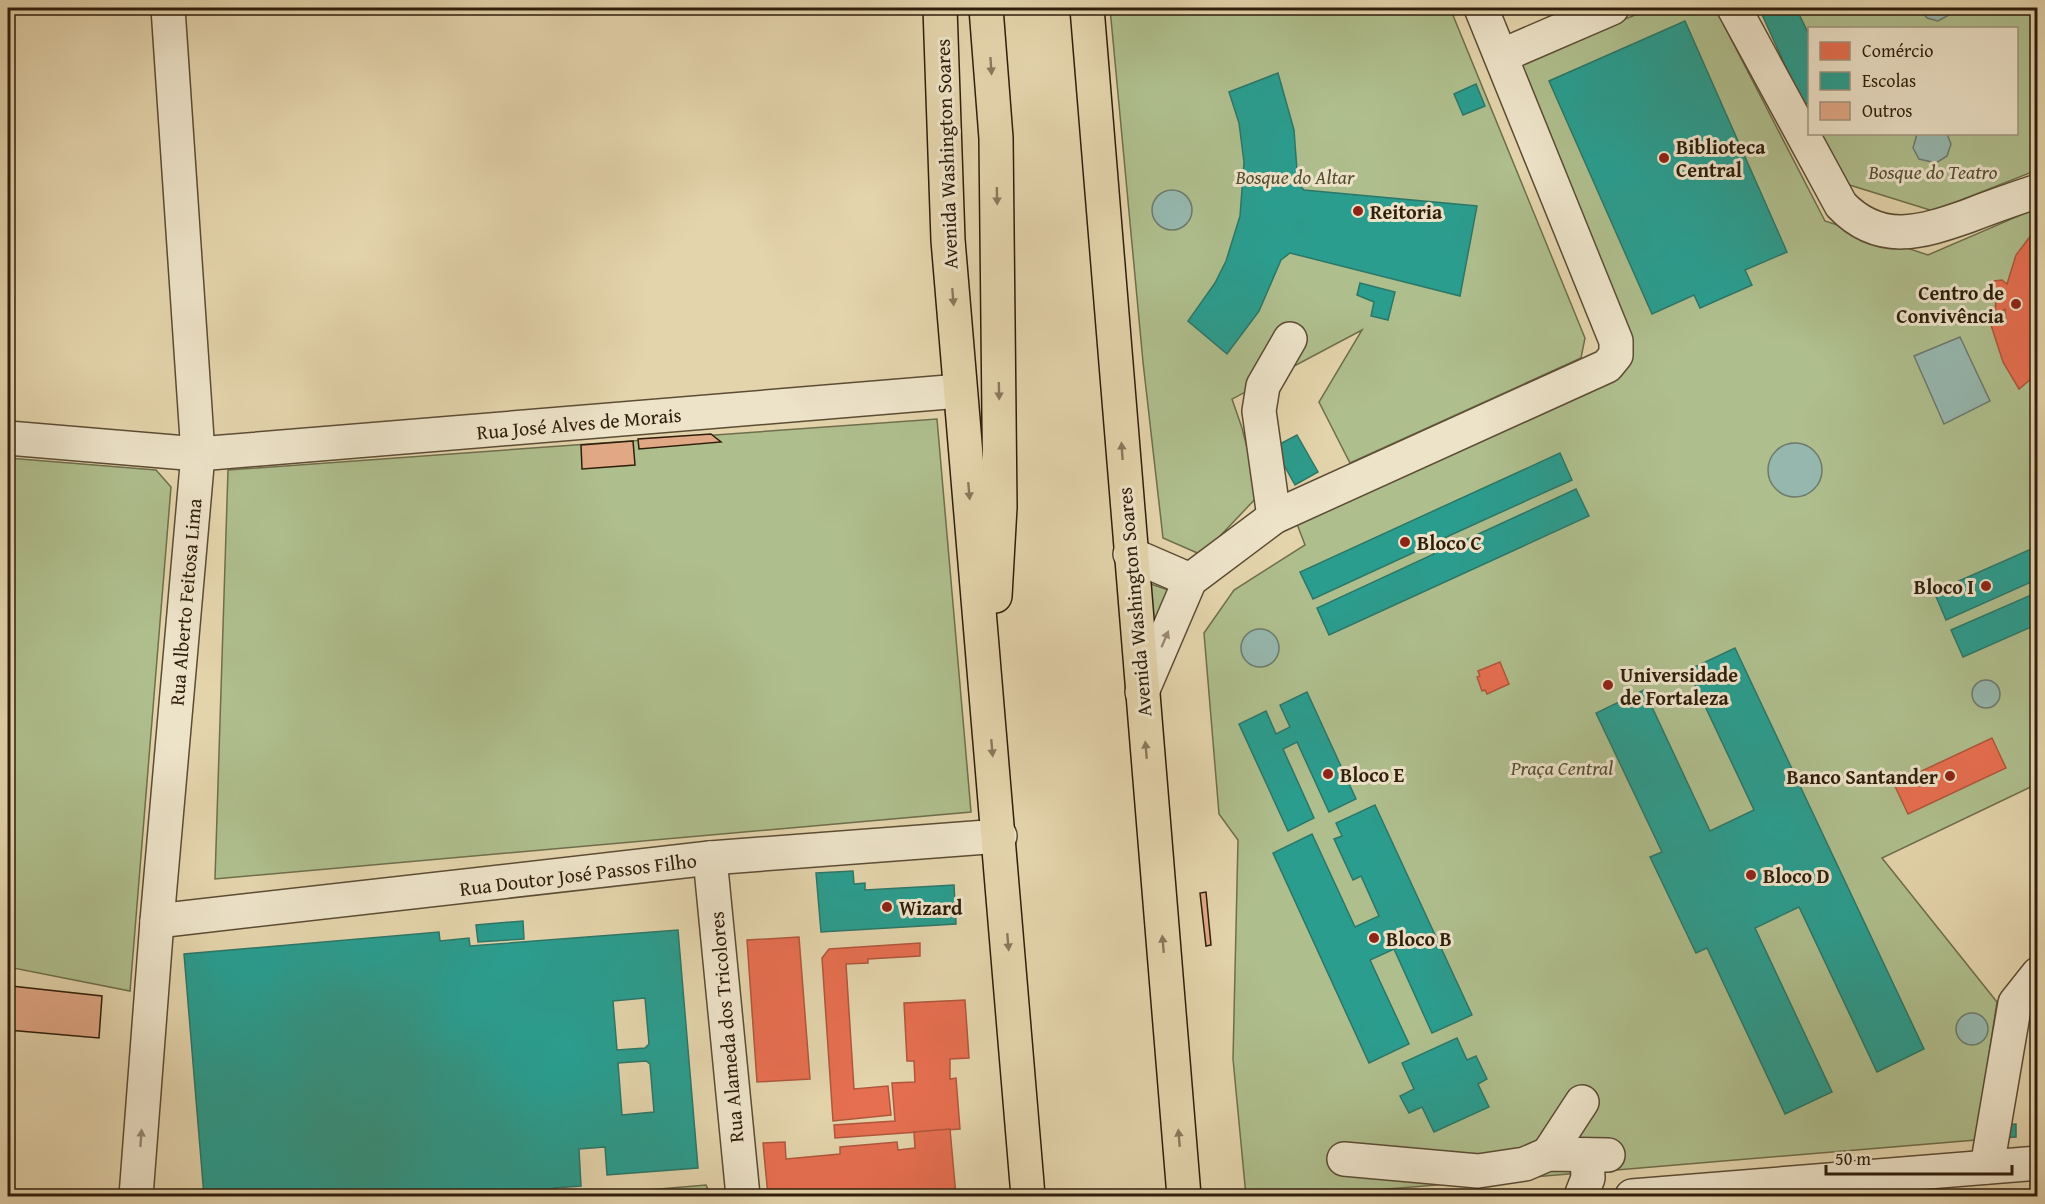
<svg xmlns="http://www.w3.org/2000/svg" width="2045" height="1204" viewBox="0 0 2045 1204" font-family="'Gentium Book Plus',serif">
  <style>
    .green { fill: #afbe8d; stroke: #6f6e4c; stroke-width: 1.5 }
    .water { fill: #96b7ae; stroke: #6d7a6d; stroke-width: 1.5 }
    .shops { fill: #e76f51; stroke: #b0573c; stroke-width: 1.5 }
    .schools { fill: #2a9d8f; stroke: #2c7768; stroke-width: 1.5; fill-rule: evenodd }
    .building { fill: #e1a886; stroke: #2f1e0c; stroke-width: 1.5 }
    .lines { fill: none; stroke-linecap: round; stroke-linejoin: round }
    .minor-casing { stroke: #5c4c34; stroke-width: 36 }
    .highway-casing { stroke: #2f1e0c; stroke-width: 36 }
    .minor { stroke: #ede3c9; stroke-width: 33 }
    .highway { stroke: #e4d4ac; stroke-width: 33 }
    .oneway { fill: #8a795c }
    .oneway2 { fill: #988a74 }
    .poi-dot { fill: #8f2418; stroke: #ede3c9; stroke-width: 2 }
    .labels { text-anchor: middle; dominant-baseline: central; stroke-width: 6; stroke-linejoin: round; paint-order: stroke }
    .poi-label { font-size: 20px; font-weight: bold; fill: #2f1e0c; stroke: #ede3c9; text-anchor: start }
    .street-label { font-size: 20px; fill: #2f1e0c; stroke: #ede3c9 }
    .park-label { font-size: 20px; font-style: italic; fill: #554e33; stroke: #ede3c9 }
  </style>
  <rect width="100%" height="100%" fill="#e4d4ac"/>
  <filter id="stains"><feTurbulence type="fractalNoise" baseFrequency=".00333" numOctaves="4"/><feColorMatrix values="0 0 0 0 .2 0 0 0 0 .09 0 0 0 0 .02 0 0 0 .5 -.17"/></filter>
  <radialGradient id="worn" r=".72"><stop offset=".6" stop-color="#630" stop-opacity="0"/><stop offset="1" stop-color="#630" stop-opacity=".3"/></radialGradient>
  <g class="green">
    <polygon points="1110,8 1450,8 1585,338 1581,358 1350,463 1319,402 1362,330 1232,399 1242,428 1259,495 1202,555 1163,538 1143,362"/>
    <polygon points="1653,8 1715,8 1825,221 1928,255 2037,208 2037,784 1882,858 1997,1002 1976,1140 1304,1196 1246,1196 1233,1059 1238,840 1219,814 1204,633 1234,590 1305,545 1297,524 1617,374 1513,63"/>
    <polygon points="1796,8 2037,8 2037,170 1933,211 1840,182 1812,134 2016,134 2016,28 1810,28 1809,37"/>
    <polygon points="937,419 971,812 215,879 228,470"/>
    <polygon points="8,458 156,470 171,487 130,991 8,967"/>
    <polygon points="1142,581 1180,594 1148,647"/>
    <polygon points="706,1185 711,1196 588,1195"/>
  </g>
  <g class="water">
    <polygon points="1919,8 1952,8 1949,15 1938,21 1927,18"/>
    <polygon points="1917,134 1947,134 1951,144 1947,156 1936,163 1919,159 1913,148"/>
    <circle cx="1172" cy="210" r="20"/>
    <polygon points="1960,337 1990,401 1944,424 1914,356"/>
    <circle cx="1795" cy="470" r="27"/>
    <circle cx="1260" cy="648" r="19"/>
    <circle cx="1986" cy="694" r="14"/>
    <circle cx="1972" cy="1029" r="16"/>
  </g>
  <g class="shops">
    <polygon points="2038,226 2038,386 2031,379 2019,389 2003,362 1991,325 2006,323 2005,309 2000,313 1995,310 1996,301 1989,289 1994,281 2002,280 2007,284 2016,255"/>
    <polygon points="1500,662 1509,684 1487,694 1485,690 1482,691 1477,677 1480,676 1478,671"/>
    <polygon points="1992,738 2006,768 1908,814 1894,784"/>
    <polygon points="799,937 810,1079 757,1082 747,940"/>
    <polygon points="920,943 920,956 868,959 868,963 846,964 854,1089 888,1086 891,1115 833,1121 822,958 829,949"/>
    <polygon points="965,1000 969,1058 950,1059 950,1079 956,1078 960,1129 835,1138 834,1125 895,1121 892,1083 915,1082 914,1061 907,1061 904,1003"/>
    <polygon points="950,1129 956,1196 768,1196 763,1143 785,1142 786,1159 840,1154 840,1147 897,1142 898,1150 915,1148 914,1132"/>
  </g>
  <g class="schools">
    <polygon points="1759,8 1796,8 1810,37 1810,102 1803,105"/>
    <polygon points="1685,21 1787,252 1745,270 1752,285 1700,308 1694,295 1652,314 1549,81"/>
    <polygon points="1278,73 1294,130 1298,184 1304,190 1477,206 1460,296 1290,253 1281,260 1259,311 1227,354 1188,321 1215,283 1226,261 1240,216 1244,162 1239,123 1229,92"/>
    <polygon points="1476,84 1485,106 1463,115 1454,94"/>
    <polygon points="1360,283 1395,292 1388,320 1371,316 1374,302 1357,295"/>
    <polygon points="1297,435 1318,472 1295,485 1274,447"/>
    <polygon points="1560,453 1572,480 1442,539 1446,549 1576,489 1589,516 1329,635 1317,608 1434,554 1430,545 1313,599 1300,572"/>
    <polygon points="2038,546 2038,579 1946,620 1934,592"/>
    <polygon points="2038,592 2038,624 1963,657 1951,630"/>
    <polygon points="1735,648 1924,1049 1877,1072 1799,907 1755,928 1832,1092 1785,1114 1707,948 1696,953 1650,857 1662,852 1596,713 1644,690 1710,831 1754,810 1688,670"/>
    <polygon points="1307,692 1356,799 1329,812 1297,742 1283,749 1314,818 1288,831 1239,724 1266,711 1276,734 1290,727 1280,705"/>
    <polygon points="1375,805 1472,1015 1432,1033 1394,949 1370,960 1409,1044 1369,1063 1273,853 1312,834 1355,927 1379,916 1361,876 1353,880 1334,839 1342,836 1336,823"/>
    <polygon points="853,871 854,884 865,883 865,890 954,885 956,924 821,932 816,873"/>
    <polygon points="523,921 524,939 478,942 476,925"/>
    <path d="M678,930L698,1168L607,1175L605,1147L579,1149L581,1186L554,1188L555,1196H524V1189L438,1196H428V1191L401,1193V1196H204L184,954L439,932L440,941L469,938L470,946ZM645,998L649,1044L645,1048L617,1050L613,1001ZM646,1061L650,1064L654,1112L622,1115L618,1063Z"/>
    <polygon points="1457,1038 1467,1060 1476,1056 1487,1079 1478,1084 1489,1107 1434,1132 1422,1107 1409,1113 1400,1096 1414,1089 1402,1063"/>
    <polygon points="2016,1124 2016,1137 2003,1138 2002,1125"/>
  </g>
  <g class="building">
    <polygon points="711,434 721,442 639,449 638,439"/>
    <polygon points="633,441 635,465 582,469 581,445"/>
    <polygon points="1206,892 1211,945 1206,946 1200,893"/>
    <polygon points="11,986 102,996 99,1038 8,1030"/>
  </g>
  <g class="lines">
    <defs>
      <g id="minor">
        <path d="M1734,8L1841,205C1880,246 1922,232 1968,216C1991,207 2014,199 2038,191"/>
        <polyline points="1501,56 1612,8"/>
        <polyline points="8,438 198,454 960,391"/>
        <polyline points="1274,517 1259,411 1263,386 1290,339"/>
        <polyline points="1130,554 1190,580"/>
        <polyline points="1142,692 1190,580 1274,517 1607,366 1616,355 1616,341 1481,8"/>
        <polyline points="710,858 743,1196"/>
        <polyline points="157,921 710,858 1000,836"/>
        <polyline points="1548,1154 1582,1102"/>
        <polyline points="1344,1159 1478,1171 1525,1164 1548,1154 1608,1155"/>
        <polyline points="1987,1167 2015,1003 2038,974"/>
        <polyline points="136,1196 157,921 198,454 168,8"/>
        <polyline points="1581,1196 1588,1178 1587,1155"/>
        <polyline points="1632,1196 2038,1163"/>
      </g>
      <g id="highway">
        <polyline points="940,8 948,240 1028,1196"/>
        <polyline points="986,8 996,138 1000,507 995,596"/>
        <polyline points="1087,8 1184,1196"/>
      </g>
    </defs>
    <use href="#minor" class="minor-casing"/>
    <use href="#highway" class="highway-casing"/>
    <use href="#minor" class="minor"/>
    <use href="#highway" class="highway"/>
  </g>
  <defs><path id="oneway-solid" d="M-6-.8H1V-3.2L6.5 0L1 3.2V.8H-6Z" transform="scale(1.5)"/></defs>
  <g class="oneway">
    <use href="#oneway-solid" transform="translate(991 66) rotate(86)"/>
    <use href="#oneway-solid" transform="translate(997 196) rotate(89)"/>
    <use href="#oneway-solid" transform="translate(953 297) rotate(85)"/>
    <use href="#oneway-solid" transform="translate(999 391) rotate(89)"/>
    <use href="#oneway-solid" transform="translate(1122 451) rotate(-94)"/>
    <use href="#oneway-solid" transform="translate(969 491) rotate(85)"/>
    <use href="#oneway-solid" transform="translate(992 748) rotate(85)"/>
    <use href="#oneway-solid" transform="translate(1146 750) rotate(-95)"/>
    <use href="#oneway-solid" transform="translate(1008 942) rotate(85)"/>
    <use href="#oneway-solid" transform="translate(1163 944) rotate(-95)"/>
    <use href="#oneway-solid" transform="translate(1179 1138) rotate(-95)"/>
  </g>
  <g class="oneway2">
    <use href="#oneway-solid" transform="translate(1165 639) rotate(-67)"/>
    <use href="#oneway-solid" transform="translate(141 1138) rotate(-86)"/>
  </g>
  <g class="poi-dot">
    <circle cx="1664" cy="158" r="6"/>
    <circle cx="1358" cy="211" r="6"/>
    <circle cx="2016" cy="304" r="6"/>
    <circle cx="1405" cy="542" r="6"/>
    <circle cx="1986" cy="586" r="6"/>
    <circle cx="1608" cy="685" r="6"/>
    <circle cx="1328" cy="774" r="6"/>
    <circle cx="1950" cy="776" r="6"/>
    <circle cx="1751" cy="875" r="6"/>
    <circle cx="887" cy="907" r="6"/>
    <circle cx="1374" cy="938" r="6"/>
  </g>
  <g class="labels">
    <g class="poi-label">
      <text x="1676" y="146">Biblioteca<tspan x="1676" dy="23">Central</tspan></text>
      <text x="1370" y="211">Reitoria</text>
      <text x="2004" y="292" text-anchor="end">Centro de<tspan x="2004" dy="23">Convivência</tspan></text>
      <text x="1417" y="542">Bloco C</text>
      <text x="1974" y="586" text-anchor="end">Bloco I</text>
      <text x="1620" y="674">Universidade<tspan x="1620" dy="23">de Fortaleza</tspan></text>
      <text x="1340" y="774">Bloco E</text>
      <text x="1938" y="776" text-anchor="end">Banco Santander</text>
      <text x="1763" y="875">Bloco D</text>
      <text x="899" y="907">Wizard</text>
      <text x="1386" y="938">Bloco B</text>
    </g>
    <g class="street-label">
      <text transform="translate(946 154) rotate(-92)">Avenida Washington Soares</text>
      <text transform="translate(579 423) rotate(-5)">Rua José Alves de Morais</text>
      <text transform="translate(185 602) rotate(-85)">Rua Alberto Feitosa Lima</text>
      <text transform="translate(1134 602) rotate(-95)">Avenida Washington Soares</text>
      <text transform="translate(578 874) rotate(-7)">Rua Doutor José Passos Filho</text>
      <text transform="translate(726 1027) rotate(-95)">Rua Alameda dos Tricolores</text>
    </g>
    <g class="park-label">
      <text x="1933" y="171">Bosque do Teatro</text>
      <text x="1295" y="176">Bosque do Altar</text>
      <text x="1562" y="767">Praça Central</text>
    </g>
  </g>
  <rect width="2045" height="1204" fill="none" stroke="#e4d4ac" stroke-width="30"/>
  <rect x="9" y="9" width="2027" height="1186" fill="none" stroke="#2f1e0c" stroke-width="3"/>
  <rect x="15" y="15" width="2015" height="1174" fill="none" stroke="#2f1e0c" stroke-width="1.5"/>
  <rect x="1808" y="27" width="210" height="108" fill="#ede3c9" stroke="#a1947d" stroke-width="1.5"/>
  <rect x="1820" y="42" width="30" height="18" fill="#e76f51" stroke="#a1947d" stroke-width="1.5"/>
  <text x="1862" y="57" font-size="18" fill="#2f1e0c">Comércio</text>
  <rect x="1820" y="72" width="30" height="18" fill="#2a9d8f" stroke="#a1947d" stroke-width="1.5"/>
  <text x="1862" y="87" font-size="18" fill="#2f1e0c">Escolas</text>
  <rect x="1820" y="102" width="30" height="18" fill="#e1a886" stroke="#a1947d" stroke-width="1.5"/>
  <text x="1862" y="117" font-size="18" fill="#2f1e0c">Outros</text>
  <path d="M1826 1165v9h186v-9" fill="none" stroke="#2f1e0c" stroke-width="3"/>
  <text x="1835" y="1165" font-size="18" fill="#2f1e0c" stroke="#ede3c9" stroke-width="4.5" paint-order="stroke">50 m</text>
  <rect width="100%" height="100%" filter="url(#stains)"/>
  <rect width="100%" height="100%" fill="url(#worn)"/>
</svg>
